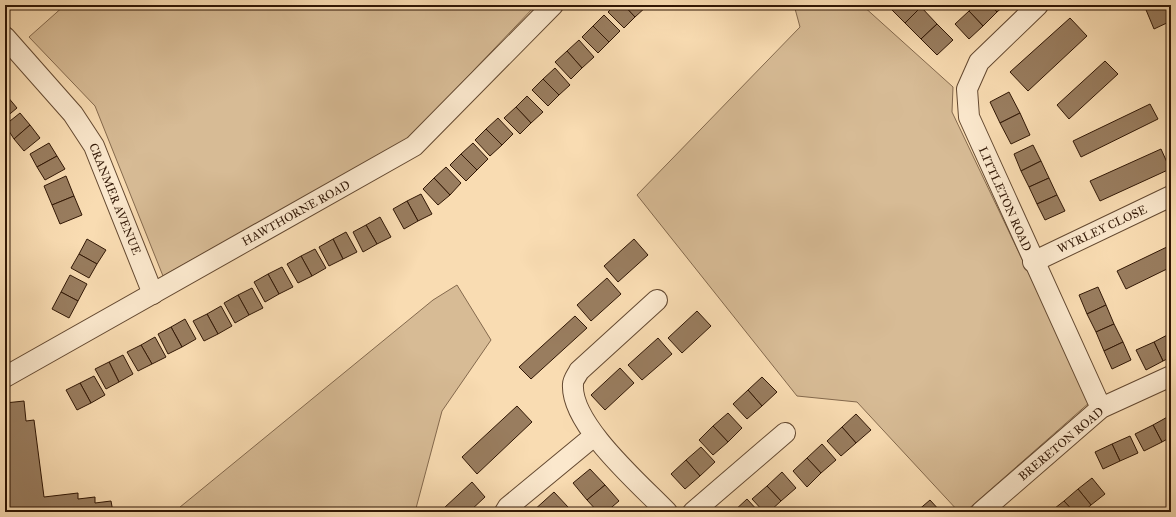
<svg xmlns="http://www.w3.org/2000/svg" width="1176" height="517" viewBox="0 0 1176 517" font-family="'IM FELL Great Primer',serif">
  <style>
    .green { fill: #d7bb95; stroke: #84694d }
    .building { fill: #997d5f; stroke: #311705 }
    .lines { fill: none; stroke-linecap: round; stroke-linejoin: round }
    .street-casing { stroke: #634830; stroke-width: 22 }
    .street { stroke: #fbe8cd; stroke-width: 20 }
    .labels { text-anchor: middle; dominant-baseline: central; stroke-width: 4; stroke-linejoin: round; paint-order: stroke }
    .street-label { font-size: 12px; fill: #311705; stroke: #fbe8cd }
  </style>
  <rect width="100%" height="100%" fill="#f9dcb2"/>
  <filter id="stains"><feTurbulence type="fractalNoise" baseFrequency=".005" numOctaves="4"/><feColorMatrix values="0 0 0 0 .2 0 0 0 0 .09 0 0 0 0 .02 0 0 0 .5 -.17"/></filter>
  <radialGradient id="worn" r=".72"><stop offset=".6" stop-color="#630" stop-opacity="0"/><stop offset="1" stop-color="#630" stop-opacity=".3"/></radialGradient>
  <g class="green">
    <polygon points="65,5 536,5 409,138 163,276 95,106 29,37"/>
    <polygon points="794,5 862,5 953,87 952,112 1090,402 965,512 959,512 857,402 797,396 637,195 800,27"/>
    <polygon points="457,285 491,340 442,411 415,512 174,512 433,300"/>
  </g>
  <g class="building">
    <polygon points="615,5 624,5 635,17 624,28 608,12"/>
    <polygon points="624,5 646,5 647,6 635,17"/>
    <polygon points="891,5 919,5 921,7 905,23 889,7"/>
    <polygon points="975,5 990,5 997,12 983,26 969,11"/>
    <polygon points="990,5 1005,5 997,12"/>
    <polygon points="1144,5 1170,5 1171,21 1154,29"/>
    <polygon points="921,7 937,24 921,39 905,23"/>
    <polygon points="969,11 983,26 969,39 955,24"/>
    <polygon points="604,15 620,31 609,42 593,26"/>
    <polygon points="1070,18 1087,36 1028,91 1010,72"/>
    <polygon points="937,24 953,40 937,55 921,39"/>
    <polygon points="593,26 609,42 598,53 582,37"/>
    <polygon points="579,40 594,57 582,68 567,51"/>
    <polygon points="567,51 582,68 571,79 555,62"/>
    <polygon points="1105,61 1118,74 1069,119 1057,105"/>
    <polygon points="555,68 570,85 559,95 543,79"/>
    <polygon points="543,79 559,95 548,106 532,90"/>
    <polygon points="1009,92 1020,113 1000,123 990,102"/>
    <polygon points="7,96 17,108 5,118 5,97"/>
    <polygon points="527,96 543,112 531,123 516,107"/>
    <polygon points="1150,104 1158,119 1081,157 1073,141"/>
    <polygon points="516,107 531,123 520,134 504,118"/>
    <polygon points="20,113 30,125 14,139 5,125"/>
    <polygon points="1020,113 1030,135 1011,144 1000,123"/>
    <polygon points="498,118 513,134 502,145 486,129"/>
    <polygon points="30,125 40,138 24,151 14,139"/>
    <polygon points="486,129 502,145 490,156 475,140"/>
    <polygon points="49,143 57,156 37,167 30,154"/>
    <polygon points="473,143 488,159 477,170 461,154"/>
    <polygon points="1033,145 1041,161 1021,171 1014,154"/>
    <polygon points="1161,149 1170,169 1100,201 1090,181"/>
    <polygon points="461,154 477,170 466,181 450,165"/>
    <polygon points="57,156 65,169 45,180 37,167"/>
    <polygon points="1041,161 1049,178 1029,187 1021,171"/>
    <polygon points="446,167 461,183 450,195 434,178"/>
    <polygon points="66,176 74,196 52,205 44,186"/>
    <polygon points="434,178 450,195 438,205 423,189"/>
    <polygon points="1049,178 1057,195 1037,204 1029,187"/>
    <polygon points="421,194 432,214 418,221 407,201"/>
    <polygon points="1057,195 1065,211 1045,220 1037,204"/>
    <polygon points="74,196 82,215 60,224 52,205"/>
    <polygon points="407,201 418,221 404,229 393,209"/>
    <polygon points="380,217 391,237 377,244 366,225"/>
    <polygon points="366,225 377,244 363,252 353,232"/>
    <polygon points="346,232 357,252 343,259 333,239"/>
    <polygon points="87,239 106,250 97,264 79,254"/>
    <polygon points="333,239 343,259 329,266 319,247"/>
    <polygon points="634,239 648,255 618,282 604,266"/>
    <polygon points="1171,245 1171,267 1126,289 1117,271"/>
    <polygon points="315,249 326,268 312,276 301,256"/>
    <polygon points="79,254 97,264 89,278 71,268"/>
    <polygon points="301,256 312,276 298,283 287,264"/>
    <polygon points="282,267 293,287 279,294 268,274"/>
    <polygon points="268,274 279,294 265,302 254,282"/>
    <polygon points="70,275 87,284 78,301 61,292"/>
    <polygon points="607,278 621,294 591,321 577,305"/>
    <polygon points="1098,287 1106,305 1087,314 1079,295"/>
    <polygon points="252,288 263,308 249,315 238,295"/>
    <polygon points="61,292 78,301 69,318 52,309"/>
    <polygon points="238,295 249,315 235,323 224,303"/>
    <polygon points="1106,305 1114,324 1096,332 1087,314"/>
    <polygon points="221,306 232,326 218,334 207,314"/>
    <polygon points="697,311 711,326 682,353 668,338"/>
    <polygon points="207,314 218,334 204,341 193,321"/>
    <polygon points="575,316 587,328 531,379 519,367"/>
    <polygon points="185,319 196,339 182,347 171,327"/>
    <polygon points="1114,324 1123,342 1104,351 1096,332"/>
    <polygon points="171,327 182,347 168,354 158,334"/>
    <polygon points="1171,333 1171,357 1163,361 1154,342"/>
    <polygon points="155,337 166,357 152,364 141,345"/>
    <polygon points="658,338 672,354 642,380 628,365"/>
    <polygon points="1123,342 1131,360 1112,369 1104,351"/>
    <polygon points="1154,342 1163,361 1146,370 1136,350"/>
    <polygon points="141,345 152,364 138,371 127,352"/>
    <polygon points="123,355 133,374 119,382 109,362"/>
    <polygon points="109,362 119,382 106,389 95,369"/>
    <polygon points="620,368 634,383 605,410 591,395"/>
    <polygon points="94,376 105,395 91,403 80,383"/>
    <polygon points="762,377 777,392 762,406 748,390"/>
    <polygon points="80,383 91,403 77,410 66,390"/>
    <polygon points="748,390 762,406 747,419 733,404"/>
    <polygon points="24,401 26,421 34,420 44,497 78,493 78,499 95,497 95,503 111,501 113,512 6,512 5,403"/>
    <polygon points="517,406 532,422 477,474 462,457"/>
    <polygon points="728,413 742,428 728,442 713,426"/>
    <polygon points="856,414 871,430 856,443 842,427"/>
    <polygon points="1171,415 1171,437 1162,442 1153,425"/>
    <polygon points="1153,425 1162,442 1144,451 1135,434"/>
    <polygon points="713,426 728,442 713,455 699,440"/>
    <polygon points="842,427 856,443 841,456 827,441"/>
    <polygon points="1130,436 1138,453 1120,461 1112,444"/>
    <polygon points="822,444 836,460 821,473 807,458"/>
    <polygon points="1112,444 1120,461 1103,469 1095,452"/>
    <polygon points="701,447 715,462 700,476 686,460"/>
    <polygon points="807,458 821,473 807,487 793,471"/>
    <polygon points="686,460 700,476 685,489 671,474"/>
    <polygon points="590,469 605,485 587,500 573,483"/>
    <polygon points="782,472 796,488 781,501 767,486"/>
    <polygon points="1092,478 1105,494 1091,505 1078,489"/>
    <polygon points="472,482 485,497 469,512 448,512 444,508"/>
    <polygon points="605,485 619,501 606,512 598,512 587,500"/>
    <polygon points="767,486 781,501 769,512 764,512 752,499"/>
    <polygon points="1078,489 1091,505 1083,512 1074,512 1064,501"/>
    <polygon points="554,492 568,507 563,512 532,512"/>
    <polygon points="747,499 759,512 733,512"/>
    <polygon points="930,500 941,512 916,512"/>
    <polygon points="1064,501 1074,512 1050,512"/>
  </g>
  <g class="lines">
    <defs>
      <g id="street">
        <polyline points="1038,5 979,62 967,89 969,117 1101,408"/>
        <polyline points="5,37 73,114 94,146 153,294"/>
        <polyline points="1033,262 1171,196"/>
        <path d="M657,300L579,371C577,375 573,380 573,384C570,424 640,484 667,512"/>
        <polyline points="5,377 414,146 553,5"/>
        <polyline points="505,512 508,507 594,436"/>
        <polyline points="693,512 785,433"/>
        <polyline points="981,512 1101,408 1171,376"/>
      </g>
    </defs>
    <use href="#street" class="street-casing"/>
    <use href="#street" class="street"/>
  </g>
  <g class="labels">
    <g class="street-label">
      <text transform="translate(115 199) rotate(68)">CRANMER AVENUE</text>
      <text transform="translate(1005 199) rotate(66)">LITTLETON ROAD</text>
      <text transform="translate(296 213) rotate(-29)">HAWTHORNE ROAD</text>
      <text transform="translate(1102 229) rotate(-25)">WYRLEY CLOSE</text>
      <text transform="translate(1061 444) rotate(-40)">BRERETON ROAD</text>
    </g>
  </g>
  <rect width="1176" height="517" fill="none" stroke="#f9dcb2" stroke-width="20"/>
  <rect x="6" y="6" width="1164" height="505" fill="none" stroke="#311705" stroke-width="2"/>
  <rect x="10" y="10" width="1156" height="497" fill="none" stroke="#311705"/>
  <rect width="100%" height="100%" filter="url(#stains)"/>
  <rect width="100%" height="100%" fill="url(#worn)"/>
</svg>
